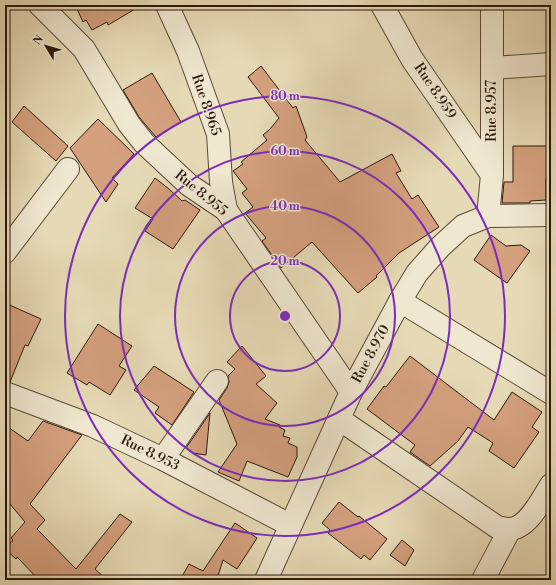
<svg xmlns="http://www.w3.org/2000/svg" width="556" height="585" viewBox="0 0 556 585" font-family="'Libre Bodoni',serif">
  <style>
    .building { fill: #d4a07e; stroke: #2b180a }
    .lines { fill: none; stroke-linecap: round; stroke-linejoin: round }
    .minor-casing { stroke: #5a4835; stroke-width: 24 }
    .minor { stroke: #efe7d0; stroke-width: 22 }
    .ring { fill: none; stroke: #7b2cbf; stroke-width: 2 }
    .labels { text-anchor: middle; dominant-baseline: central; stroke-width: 3; stroke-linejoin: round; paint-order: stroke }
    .street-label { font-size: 14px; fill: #2b180a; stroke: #efe7d0 }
    .centre { fill: #7b2cbf; stroke: #efe7d0; stroke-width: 2 }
    .ring-label { font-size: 12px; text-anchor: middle; font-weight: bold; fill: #7b2cbf; stroke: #efe7d0; stroke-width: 3; stroke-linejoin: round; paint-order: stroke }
  </style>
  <rect width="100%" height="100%" fill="#e6dab6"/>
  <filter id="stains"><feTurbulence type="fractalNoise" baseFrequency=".005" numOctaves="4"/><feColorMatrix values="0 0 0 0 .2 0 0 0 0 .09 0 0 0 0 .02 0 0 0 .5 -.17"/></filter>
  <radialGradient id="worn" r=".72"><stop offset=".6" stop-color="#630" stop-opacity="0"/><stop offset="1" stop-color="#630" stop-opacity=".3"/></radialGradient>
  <g class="building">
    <polygon points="78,5 142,5 108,25 107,22 92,30 86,20 83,22 77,9 79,8"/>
    <polygon points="261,66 293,108 296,106 307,137 305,140 340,182 392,154 401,171 396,173 412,199 418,195 439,227 399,253 376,276 377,277 358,293 312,242 281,268 262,241 266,238 245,213 253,207 242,193 247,189 233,171 243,164 241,162 267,140 263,135 270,129 279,118 248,77"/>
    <polygon points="152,73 181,122 156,137 139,117 123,90"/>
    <polygon points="24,106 68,146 56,161 12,122"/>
    <polygon points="98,119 134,154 112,178 118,184 106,202 70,148"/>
    <polygon points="513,146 551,146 551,179 546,179 546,200 530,201 530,203 502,203 504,182 513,182"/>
    <polygon points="155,178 169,189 182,201 185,200 200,210 173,249 145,231 153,219 135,208"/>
    <polygon points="491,235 506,246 521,245 530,251 507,283 474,260"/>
    <polygon points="5,303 41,319 28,346 25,345 10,382 5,381"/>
    <polygon points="98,324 132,346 119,366 126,370 110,395 89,382 87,385 67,373"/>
    <polygon points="242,346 266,376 256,384 277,403 265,419 280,425 279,427 285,430 283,436 290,438 288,443 297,447 297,457 288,477 247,461 239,481 218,472 237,444 219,400 227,388 229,382 228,376 235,369 227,362"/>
    <polygon points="410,356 494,420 512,392 542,412 532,427 539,432 514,468 489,451 493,443 468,427 458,441 430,466 410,452 415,445 367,409 384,386 386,387"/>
    <polygon points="154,366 194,392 172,425 155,413 159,407 134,390"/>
    <polygon points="210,413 206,455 192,453 186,448"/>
    <polygon points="43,421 82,435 30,504 45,520 37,529 76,569 120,514 132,522 95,569 107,580 39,580 17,557 16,559 5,549 13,540 11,538 25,522 5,498 5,425 28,441"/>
    <polygon points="339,502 358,517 359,516 387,539 370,560 364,555 361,559 328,533 330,530 322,523"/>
    <polygon points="235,523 257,538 237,569 223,560 217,579 220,580 180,580 189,564 203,571"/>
    <polygon points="402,540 414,550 405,566 390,555"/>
  </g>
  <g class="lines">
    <defs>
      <g id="minor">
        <polyline points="40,5 84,49 129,124 144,143 189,185 226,210 351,392"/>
        <polyline points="167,5 188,51 218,134 221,182 226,210"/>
        <polyline points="382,5 412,59 492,175"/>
        <polyline points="492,68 551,64"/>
        <polyline points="488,216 492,175 492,5"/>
        <polyline points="5,252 68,169"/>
        <polyline points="400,301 551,393"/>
        <polyline points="5,393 93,426 163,459 290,525"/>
        <path d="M339,419L497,527C500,528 505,529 509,529C528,529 542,499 551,485"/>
        <polyline points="163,459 217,381"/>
        <polyline points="266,580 351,392 400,301 417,273 440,247 463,226 488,216 551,215"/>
        <polyline points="483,580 510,529"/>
      </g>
    </defs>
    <use href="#minor" class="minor-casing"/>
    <use href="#minor" class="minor"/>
  </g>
  <g class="ring">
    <circle cx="285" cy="316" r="55"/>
    <circle cx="285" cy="316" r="110"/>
    <circle cx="285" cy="316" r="165"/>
    <circle cx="285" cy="316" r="220"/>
  </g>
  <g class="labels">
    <g class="street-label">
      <text transform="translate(435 91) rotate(56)">Rue 8.959</text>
      <text transform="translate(206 105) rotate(71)">Rue 8.965</text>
      <text transform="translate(492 111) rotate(-90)">Rue 8.957</text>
      <text transform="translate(201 193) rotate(39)">Rue 8.955</text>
      <text transform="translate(371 354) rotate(-62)">Rue 8.970</text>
      <text transform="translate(150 453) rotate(26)">Rue 8.953</text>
    </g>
  </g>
  <circle cx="285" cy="316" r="6" class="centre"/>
  <g class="ring-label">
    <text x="285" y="100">80 m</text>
    <text x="285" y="155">60 m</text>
    <text x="285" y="210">40 m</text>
    <text x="285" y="265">20 m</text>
  </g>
  <rect width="556" height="585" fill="none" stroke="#e6dab6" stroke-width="20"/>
  <rect x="6" y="6" width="544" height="573" fill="none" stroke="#2b180a" stroke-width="2"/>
  <rect x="10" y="10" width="536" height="565" fill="none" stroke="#2b180a"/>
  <g transform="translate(46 46) rotate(308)" stroke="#efe7d0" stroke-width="3" paint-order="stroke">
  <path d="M0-3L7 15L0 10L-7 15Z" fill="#2b180a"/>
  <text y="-6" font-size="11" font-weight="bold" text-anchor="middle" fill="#2b180a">N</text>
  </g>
  <rect width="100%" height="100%" filter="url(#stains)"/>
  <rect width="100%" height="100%" fill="url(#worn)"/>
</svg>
